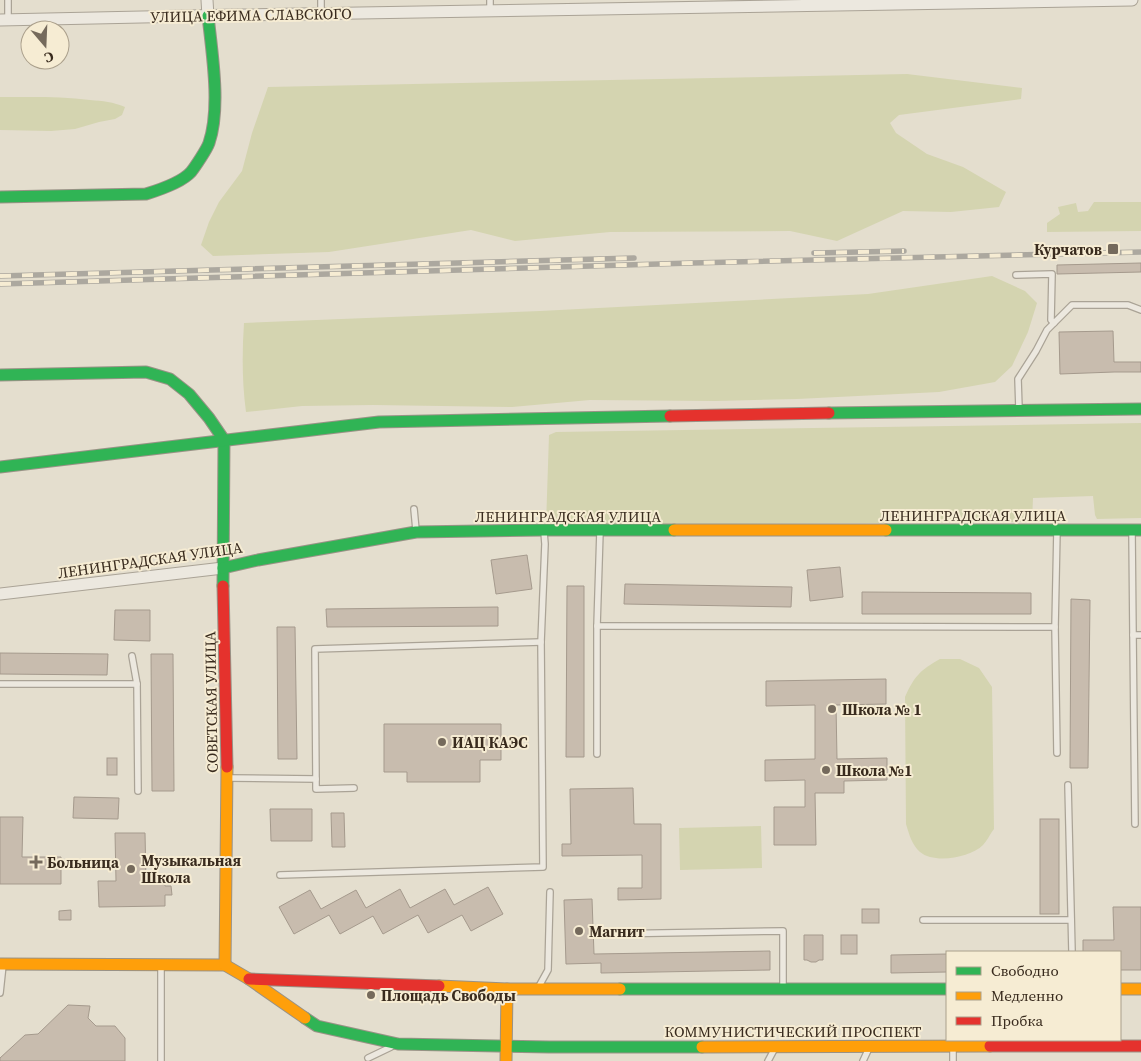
<svg xmlns="http://www.w3.org/2000/svg" width="1141" height="1061" viewBox="0 0 1141 1061" font-family="'Source Serif 4',serif">
  <style>
    .green { fill: #d4d4b0 }
    .building { fill: #c8bcae; stroke: #a59a8d }
    .lines { fill: none; stroke-linecap: round; stroke-linejoin: round }
    .lane-casing { stroke: #aaa396; stroke-width: 8 }
    .street-casing { stroke: #aaa396; stroke-width: 13 }
    .fast-casing { stroke: #999286; stroke-width: 13 }
    .slow-casing { stroke: #999286; stroke-width: 13 }
    .jam-casing { stroke: #999286; stroke-width: 13 }
    .lane { stroke: #ece8df; stroke-width: 5.5 }
    .street { stroke: #ece8df; stroke-width: 11 }
    .fast { stroke: #30b455; stroke-width: 11 }
    .slow { stroke: #ff9f0a; stroke-width: 11 }
    .jam { stroke: #e5322d; stroke-width: 11 }
    .rail-casing { stroke: #aca89f; stroke-width: 5.5 }
    .rail { stroke: #f6ecd3; stroke-width: 4; stroke-dasharray: 11; stroke-linecap: butt }
    .poi-dot { fill: #756a5c; stroke: #f6ecd3; stroke-width: 2 }
    .labels { text-anchor: middle; dominant-baseline: central; stroke-width: 4; stroke-linejoin: round; paint-order: stroke }
    .street-label { font-size: 15px; fill: #392b1e; stroke: #f6ecd3 }
    .poi-label { font-size: 15px; font-weight: bold; fill: #392b1e; stroke: #f6ecd3; text-anchor: start }
  </style>
  <rect width="100%" height="100%" fill="#e4dece"/>
  <g class="green">
    <polygon points="907,74 1022,88 1021,99 899,115 890,123 896,133 927,154 963,167 1006,192 999,207 951,212 903,211 837,241 790,231 610,232 515,241 471,230 329,252 213,256 201,245 209,222 219,202 242,171 252,133 268,87"/>
    <path d="M0,97C30,97 60,96 90,100C103,101 113,102 125,107L122,115L115,119L99,122L75,129L51,131L0,130Z"/>
    <polygon points="1094,202 1141,202 1141,231 1047,232 1047,223 1060,214 1058,207 1076,203 1078,212 1088,211"/>
    <path d="M992,276L1025,291L1037,303L1028,332L1012,366L995,382L939,392L797,399L715,401L590,400L512,407L373,405L302,406L246,412C242,382 242,353 244,323L540,311L868,294Z"/>
    <polygon points="1141,423 1141,518 1097,519 1095,515 1093,496 1033,498 1032,522 546,525 549,435 556,432"/>
    <path d="M940,659H960L979,668L992,687L994,829C990,834 987,841 983,845C970,858 934,864 920,852C912,845 909,834 906,824L905,697C914,677 920,670 940,659Z"/>
    <polygon points="761,826 762,868 680,870 679,828"/>
  </g>
  <g class="building">
    <polygon points="1141,263 1141,272 1057,274 1057,265"/>
    <polygon points="1113,331 1114,362 1141,362 1141,372 1114,372 1060,374 1059,332"/>
    <polygon points="527,555 532,589 496,594 491,560"/>
    <polygon points="840,567 843,597 810,601 807,570"/>
    <polygon points="625,584 792,587 791,607 624,604"/>
    <polygon points="567,586 584,586 584,757 566,757"/>
    <polygon points="862,592 1031,593 1031,614 862,614"/>
    <polygon points="1071,599 1090,600 1088,768 1070,768"/>
    <polygon points="498,607 498,626 327,627 326,609"/>
    <polygon points="115,610 150,610 150,641 114,640"/>
    <polygon points="277,627 295,627 297,759 278,759"/>
    <polygon points="0,653 108,654 107,675 0,674"/>
    <polygon points="151,654 173,654 174,791 152,791"/>
    <polygon points="886,679 886,704 836,705 837,759 887,758 887,780 844,781 844,793 815,793 816,845 774,845 774,807 805,807 805,780 765,781 765,760 815,759 815,705 766,706 766,681"/>
    <polygon points="384,724 501,724 501,760 480,760 480,782 407,782 407,772 384,772"/>
    <rect x="107" y="758" width="10" height="17"/>
    <polygon points="633,788 634,824 661,824 661,899 618,900 618,888 642,888 642,855 562,856 562,844 571,844 570,789"/>
    <polygon points="74,797 119,798 118,819 73,818"/>
    <polygon points="270,809 312,809 312,841 271,841"/>
    <polygon points="331,813 344,813 345,847 332,847"/>
    <polygon points="0,817 23,817 22,857 61,857 61,884 0,884"/>
    <rect x="1040" y="819" width="19" height="95"/>
    <polygon points="115,833 145,833 146,880 165,880 165,886 171,886 172,895 165,895 165,906 99,907 98,881 116,881"/>
    <polygon points="488,887 503,914 471,931 462,915 428,933 418,915 383,934 373,916 340,934 329,915 294,934 279,907 310,890 321,909 356,890 366,908 400,889 410,908 445,889 454,905"/>
    <polygon points="592,899 594,954 770,951 770,970 601,973 601,963 566,964 564,900"/>
    <polygon points="1113,907 1141,907 1141,970 1120,970 1120,952 1083,952 1083,940 1114,940"/>
    <rect x="862" y="909" width="17" height="14"/>
    <polygon points="71,910 71,920 59,920 59,911"/>
    <polygon points="804,935 823,935 823,960 819,960 816,962 811,962 807,960 804,960"/>
    <rect x="841" y="935" width="16" height="19"/>
    <polygon points="947,954 947,972 891,973 891,955"/>
    <polygon points="68,1005 90,1006 88,1018 96,1026 115,1026 125,1038 125,1061 0,1061 0,1058 25,1035 38,1034"/>
  </g>
  <g class="lines">
    <defs>
      <g id="lane">
        <polyline points="8,0 8,20"/>
        <polyline points="321,0 321,14"/>
        <polyline points="490,0 490,11"/>
        <polyline points="1016,275 1052,274 1051,320 1054,323"/>
        <polyline points="1019,409 1018,379 1036,351 1047,330 1072,305 1128,305 1141,310"/>
        <polyline points="414,509 416,530"/>
        <polyline points="1132,532 1133,635"/>
        <polyline points="597,626 1055,627 1057,530"/>
        <polyline points="1055,627 1057,753"/>
        <polyline points="0,684 137,684 132,656"/>
        <polyline points="137,684 138,791"/>
        <polyline points="597,754 597,626 600,531"/>
        <polyline points="229,778 316,779 316,789 354,788"/>
        <polyline points="316,779 315,649 541,642"/>
        <polyline points="1068,785 1072,952"/>
        <polyline points="1135,824 1133,635 1141,635"/>
        <polyline points="280,875 543,867 541,642 545,544 544,532"/>
        <polyline points="923,920 1071,920"/>
        <polyline points="604,934 783,931 783,987"/>
        <polyline points="161,966 161,1061"/>
        <polyline points="538,988 548,970 550,892"/>
        <polyline points="0,993 3,965"/>
        <polyline points="953,1048 953,1061"/>
        <polyline points="368,1058 391,1047"/>
        <polyline points="768,1061 775,1048"/>
        <polyline points="863,1061 869,1048"/>
      </g>
      <g id="street">
        <polyline points="207,0 208,16"/>
        <polyline points="0,20 236,15 1132,0"/>
        <polyline points="0,594 223,568"/>
      </g>
      <g id="fast">
        <path d="M0,197L146,194C159,190 182,182 191,172C195,167 207,149 209,143C221,108 212,53 208,16"/>
        <polyline points="0,375 146,372 170,379 189,394 209,418 224,440 223,586"/>
        <polyline points="829,413 1141,409"/>
        <polyline points="0,467 379,422 670,416"/>
        <polyline points="886,530 1141,530"/>
        <polyline points="223,568 258,560 416,532 544,530 674,530"/>
        <polyline points="620,989 947,989"/>
        <polyline points="305,1018 317,1026 398,1044 549,1047 702,1047"/>
      </g>
      <g id="slow">
        <polyline points="674,530 886,530"/>
        <polyline points="0,964 225,965 249,979 305,1018"/>
        <polyline points="225,965 227,767"/>
        <polyline points="439,986 507,989 620,989"/>
        <polyline points="1120,989 1141,989"/>
        <polyline points="702,1047 990,1046"/>
        <polyline points="506,1061 507,989"/>
      </g>
      <g id="jam">
        <polyline points="670,416 829,413"/>
        <polyline points="223,586 227,767"/>
        <polyline points="249,979 439,986"/>
        <polyline points="990,1046 1141,1046"/>
      </g>
    </defs>
    <use href="#lane" class="lane-casing"/>
    <use href="#street" class="street-casing"/>
    <use href="#fast" class="fast-casing"/>
    <use href="#slow" class="slow-casing"/>
    <use href="#jam" class="jam-casing"/>
    <use href="#lane" class="lane"/>
    <use href="#street" class="street"/>
    <use href="#fast" class="fast"/>
    <use href="#slow" class="slow"/>
    <use href="#jam" class="jam"/>
    <defs>
      <g id="rail">
        <polyline points="814,253 904,251"/>
        <polyline points="0,276 634,258"/>
        <polyline points="0,284 692,263 1141,252"/>
      </g>
    </defs>
    <use href="#rail" class="rail-casing"/>
    <use href="#rail" class="rail"/>
  </g>
  <g class="poi-dot">
    <rect x="1107" y="243" width="12" height="12" rx="2.5"/>
    <circle cx="832" cy="709" r="5"/>
    <circle cx="442" cy="742" r="5"/>
    <circle cx="826" cy="770" r="5"/>
    <path d="M33.5 854.5h5v5h5v5h-5v5h-5v-5h-5v-5h5z"/>
    <circle cx="131" cy="869" r="5"/>
    <circle cx="579" cy="931" r="5"/>
    <circle cx="371" cy="995" r="5"/>
  </g>
  <g class="labels">
    <g class="street-label">
      <text transform="translate(251 15) rotate(-1)">УЛИЦА ЕФИМА СЛАВСКОГО</text>
      <text x="973" y="515">ЛЕНИНГРАДСКАЯ УЛИЦА</text>
      <text x="568" y="516">ЛЕНИНГРАДСКАЯ УЛИЦА</text>
      <text transform="translate(150 560) rotate(-8)">ЛЕНИНГРАДСКАЯ УЛИЦА</text>
      <text transform="translate(211 702) rotate(-91)">СОВЕТСКАЯ УЛИЦА</text>
      <text x="793" y="1031">КОММУНИСТИЧЕСКИЙ ПРОСПЕКТ</text>
    </g>
    <g class="poi-label">
      <text x="1102" y="249" text-anchor="end">Курчатов</text>
      <text x="842" y="709">Школа № 1</text>
      <text x="452" y="742">ИАЦ КАЭС</text>
      <text x="836" y="770">Школа №1</text>
      <text x="141" y="860">Музыкальная<tspan x="141" dy="17">Школа</tspan></text>
      <text x="47" y="862">Больница</text>
      <text x="589" y="931">Магнит</text>
      <text x="381" y="995">Площадь Свободы</text>
    </g>
  </g>
  <rect x="946" y="951" width="175" height="90" fill="#f6ecd3" stroke="#aa9f8b"/>
  <rect x="956" y="967" width="25" height="8" fill="#30b455" stroke="#aa9f8b"/>
  <text x="991" y="976" font-size="15" fill="#392b1e">Свободно</text>
  <rect x="956" y="992" width="25" height="8" fill="#ff9f0a" stroke="#aa9f8b"/>
  <text x="991" y="1001" font-size="15" fill="#392b1e">Медленно</text>
  <rect x="956" y="1017" width="25" height="8" fill="#e5322d" stroke="#aa9f8b"/>
  <text x="991" y="1026" font-size="15" fill="#392b1e">Пробка</text>
  <g transform="translate(45 45) rotate(161)"><circle r="24" fill="#f6ecd3" stroke="#aa9f8b"/>
  <path d="M0-4L9 19L0 12L-9 19Z" fill="#756a5c"/>
  <text y="-8" font-size="14" font-weight="bold" text-anchor="middle" fill="#392b1e">С</text>
  </g>
</svg>
